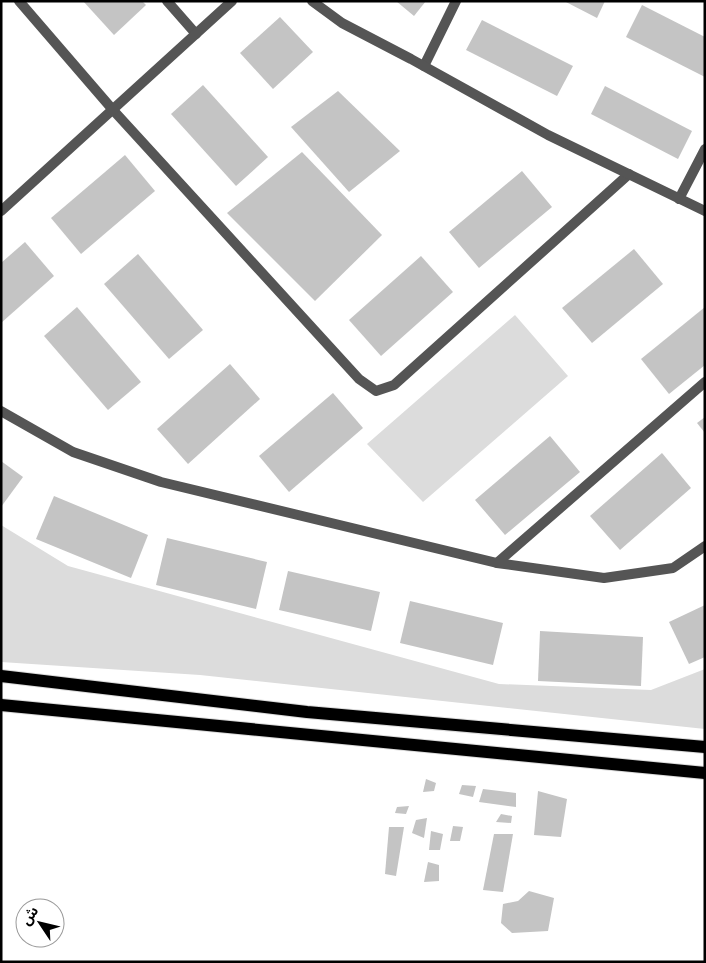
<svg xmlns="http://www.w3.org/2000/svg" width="706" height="963" viewBox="0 0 706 963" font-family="'DM Sans','Noto Sans Arabic',sans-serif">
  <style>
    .green { fill: #dcdcdc }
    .building { fill: #c4c4c4 }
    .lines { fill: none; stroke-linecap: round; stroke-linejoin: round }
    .primary-casing { stroke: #dbdbdb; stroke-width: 14 }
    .minor { stroke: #555; stroke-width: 10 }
    .tertiary { stroke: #555; stroke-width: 10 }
    .primary { stroke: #000; stroke-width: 12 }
  </style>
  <rect width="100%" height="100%" fill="#fff"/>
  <g class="green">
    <polygon points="515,315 568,376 423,502 367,444"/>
    <polygon points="1,525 68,566 499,684 651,690 705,669 705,729 200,675 1,662"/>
  </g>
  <g class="building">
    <polygon points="83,1 142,1 146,5 114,35"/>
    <polygon points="396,1 426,1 414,16"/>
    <polygon points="564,1 605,1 597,18"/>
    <polygon points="642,5 705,37 705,77 626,37"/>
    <polygon points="280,17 313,52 273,89 240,53"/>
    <polygon points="482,20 573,66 557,96 466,50"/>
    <polygon points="203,85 268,157 236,186 171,114"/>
    <polygon points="605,86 692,131 678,159 591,114"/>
    <polygon points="338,91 400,151 349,192 291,127"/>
    <polygon points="302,152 382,235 315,301 227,213"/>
    <polygon points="125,155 155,191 81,254 51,218"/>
    <polygon points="522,171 552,207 479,268 449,232"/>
    <polygon points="25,242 54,276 1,323 1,263"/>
    <polygon points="634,249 663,284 592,343 562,308"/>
    <polygon points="138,254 203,330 169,359 104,284"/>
    <polygon points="421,256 453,292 381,356 349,320"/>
    <polygon points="77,307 141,382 108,410 44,336"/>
    <polygon points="705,307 705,365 669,394 641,359"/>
    <polygon points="230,364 260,399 188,464 157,429"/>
    <polygon points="333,393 363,428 289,492 259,456"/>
    <polygon points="705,417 705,433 697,423"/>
    <polygon points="550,436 580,472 505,535 475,500"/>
    <polygon points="662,453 691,488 620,550 590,516"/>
    <polygon points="1,461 23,477 1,507"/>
    <polygon points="54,496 148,535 131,578 36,539"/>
    <polygon points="167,538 267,562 256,609 156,585"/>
    <polygon points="288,571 380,592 371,631 279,610"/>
    <polygon points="410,601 503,623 493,665 400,643"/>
    <polygon points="705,605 705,657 689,664 669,622"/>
    <polygon points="540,631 643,637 641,686 538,681"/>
    <polygon points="426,779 436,783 434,791 423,792"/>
    <polygon points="462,785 476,786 473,797 459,794"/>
    <polygon points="483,789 516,793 516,807 479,802"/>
    <polygon points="538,791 567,799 561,837 534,835"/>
    <polygon points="409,806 406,814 395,813 397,807"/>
    <polygon points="501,814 512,816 511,823 496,822"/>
    <polygon points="427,818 424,838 412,833 416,820"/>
    <polygon points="453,826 463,827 460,841 450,841"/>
    <polygon points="389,827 404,827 396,876 385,874"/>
    <polygon points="431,831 443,834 440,850 429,850"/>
    <polygon points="494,834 513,834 503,892 483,890"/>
    <polygon points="428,862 439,865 439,881 424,882"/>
    <polygon points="529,891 554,898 548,931 512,933 501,923 503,904 518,901"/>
  </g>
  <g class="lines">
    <defs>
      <g id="primary">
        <polyline points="1,676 307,712 705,747"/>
        <polyline points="1,705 705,773"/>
      </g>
    </defs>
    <use href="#primary" class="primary-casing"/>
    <g class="minor">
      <polyline points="19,1 113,110 359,379 376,391 394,385 629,174"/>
      <polyline points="167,1 196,34"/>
      <polyline points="424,66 456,1"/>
      <polyline points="679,199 705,149"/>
      <polyline points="1,211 232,1"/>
      <polyline points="497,563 705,382"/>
    </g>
    <g class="tertiary">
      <polyline points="312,1 342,23 411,59 548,135 705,211"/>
      <polyline points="1,411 73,452 161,482 497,563 604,578 673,568 705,546"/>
    </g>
    <use href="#primary" class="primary"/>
  </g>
  <rect width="706" height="963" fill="none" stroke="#000000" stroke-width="5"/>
  <g transform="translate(40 923) rotate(305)"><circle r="24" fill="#ffffff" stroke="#999999"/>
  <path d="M0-4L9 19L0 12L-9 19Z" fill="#000000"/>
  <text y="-8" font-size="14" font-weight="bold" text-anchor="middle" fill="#000000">ش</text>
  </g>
</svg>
